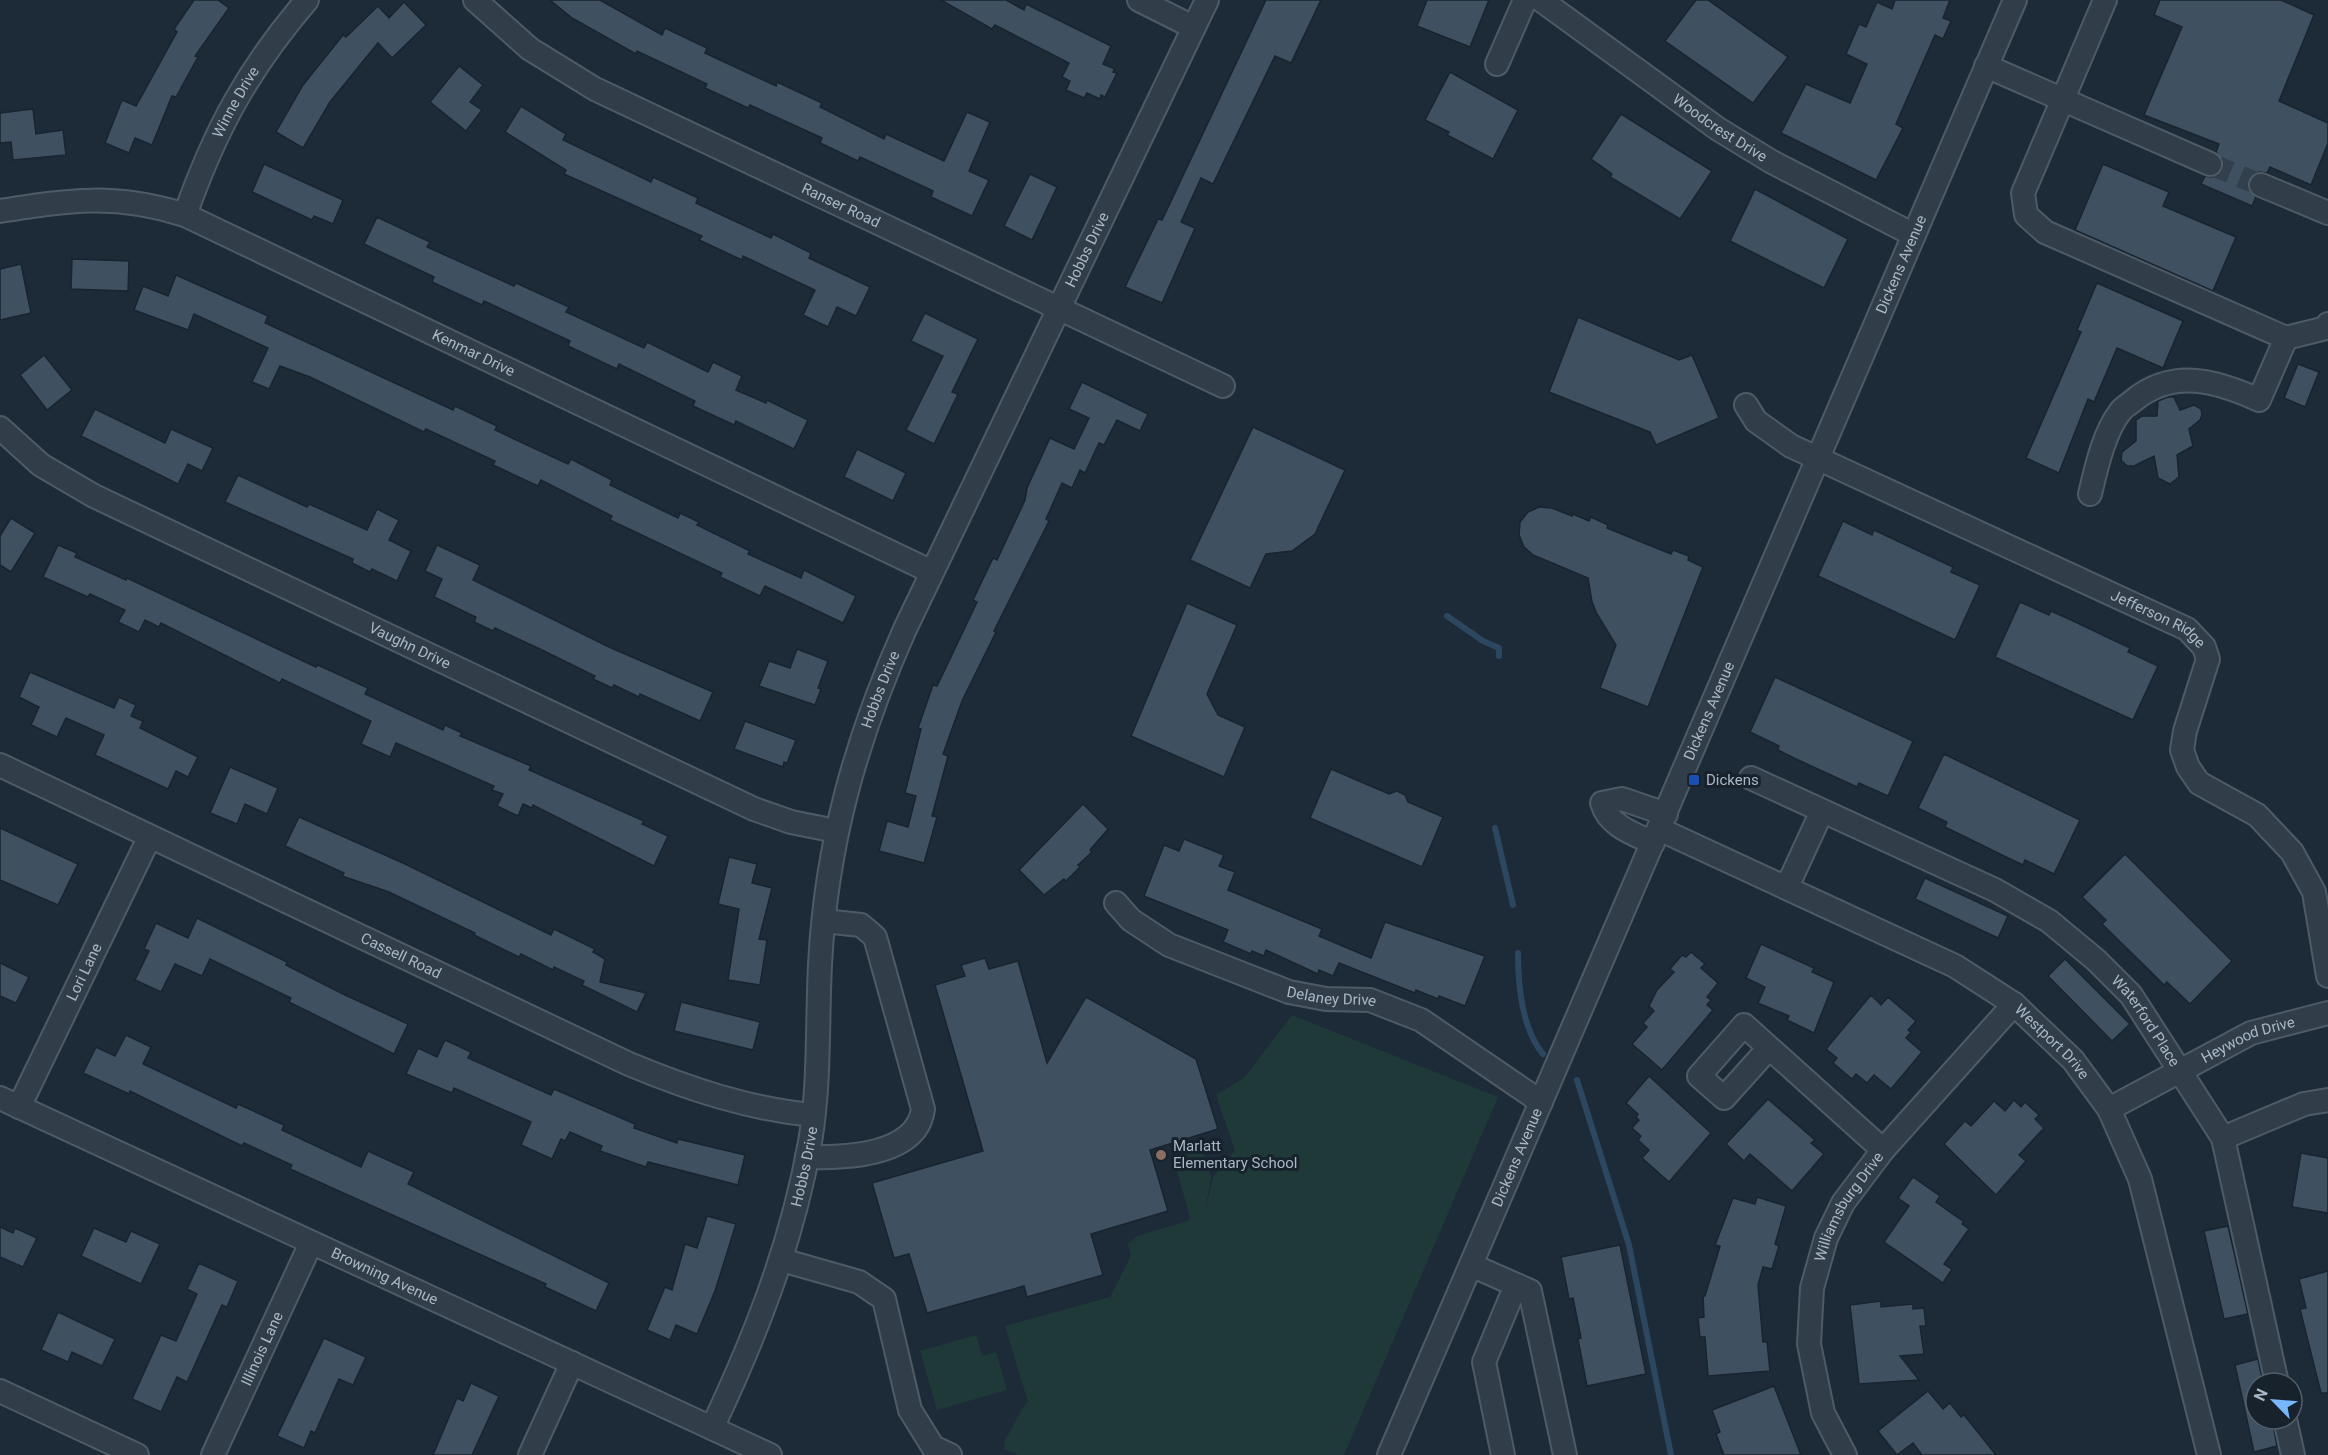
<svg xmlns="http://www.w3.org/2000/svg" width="2328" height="1455" viewBox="0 0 2328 1455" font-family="Roboto,sans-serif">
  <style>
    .green { fill: #1f3939 }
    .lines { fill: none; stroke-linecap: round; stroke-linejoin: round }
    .stream { stroke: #2c475f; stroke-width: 6 }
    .building { fill: #3f5161; stroke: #18242f; stroke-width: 1.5 }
    .minor-tunnel { stroke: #32404d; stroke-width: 22; stroke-dasharray: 22 11; stroke-linecap: butt }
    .minor-casing { stroke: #4e5b67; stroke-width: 26 }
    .minor { stroke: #313d49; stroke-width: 22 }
    .transit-dot { fill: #1a4fb4; stroke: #17222d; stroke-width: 2 }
    .education-dot { fill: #8d6e63; stroke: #17222d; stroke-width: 2 }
    .labels { text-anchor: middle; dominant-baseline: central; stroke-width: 6; stroke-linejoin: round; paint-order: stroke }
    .street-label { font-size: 15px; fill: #aab8c6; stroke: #17222d }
    .poi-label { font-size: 15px; fill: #aab8c6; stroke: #17222d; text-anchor: start }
  </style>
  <rect width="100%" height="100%" fill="#1d2b38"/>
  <g class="green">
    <polygon points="1292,1015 1498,1097 1344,1455 1018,1455 1004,1449 1005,1440 1025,1404 1028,1402 1005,1326 1110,1297 1131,1256 1128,1244 1137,1236 1188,1221 1190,1217 1172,1154 1201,1146 1211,1177 1205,1212 1213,1177 1235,1150 1216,1095 1244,1078"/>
    <polygon points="976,1335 982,1356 996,1352 1007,1390 937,1410 920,1351"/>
  </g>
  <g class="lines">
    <g class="stream">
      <polyline points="1447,616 1483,641 1499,648 1499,656"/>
      <polyline points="1495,828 1513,905"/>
      <path d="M1518,953C1518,984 1522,1029 1543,1054"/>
      <polyline points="1577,1080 1629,1245 1671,1455"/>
    </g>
  </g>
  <g class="building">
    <polygon points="194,0 218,0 229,8 195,56 198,57 176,97 172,96 152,145 135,138 129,153 105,143 122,100 136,106 177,32 174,29"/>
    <polygon points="550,0 600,0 662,35 665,28 707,48 705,53 776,86 777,82 822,103 820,107 884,139 886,134 944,161 967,112 990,122 969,171 989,180 972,216 931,197 933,191 860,157 858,161 820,143 822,138 750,105 748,108 705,88 707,84 637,51 636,54 572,18"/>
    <polygon points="941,0 1006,0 1024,10 1026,4 1111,46 1103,64 1115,69 1113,72 1117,73 1105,97 1101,95 1100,99 1087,93 1084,98 1066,90 1070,81 1062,77 1069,63 995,25 992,29"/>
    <polygon points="1266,0 1321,0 1291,63 1275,56 1213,184 1201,178 1181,222 1195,228 1162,303 1125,287 1158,219 1162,220"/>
    <polygon points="1427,0 1489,0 1470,47 1417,26"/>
    <polygon points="1696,0 1708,0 1788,57 1753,103 1665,41"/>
    <polygon points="1895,0 1950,0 1943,18 1951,21 1943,39 1935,35 1896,124 1903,128 1876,180 1781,133 1806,84 1850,103 1867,64 1846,54 1859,24 1866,27 1877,2 1892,9"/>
    <polygon points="2160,0 2281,0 2314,15 2279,101 2328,123 2328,143 2311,185 2270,167 2267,173 2259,172 2249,179 2248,187 2256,197 2252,206 2201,184 2205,176 2212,177 2222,170 2223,162 2216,152 2219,144 2144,115 2182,27 2154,15"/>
    <polygon points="404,2 426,25 392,58 378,43 330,102 303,148 276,132 303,85 343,35 346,37 378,6 389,18"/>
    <polygon points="459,66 483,85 470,102 482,110 466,131 430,102"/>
    <polygon points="1450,72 1518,110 1493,159 1447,135 1449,132 1425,120"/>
    <polygon points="521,106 566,134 563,140 651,182 653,177 698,198 696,203 771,238 773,234 811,253 809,258 870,287 856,316 837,307 828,327 803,315 815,290 743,256 742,260 699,240 702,236 564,174 566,170 505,132"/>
    <polygon points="33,109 36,134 63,130 66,155 13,160 11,142 0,143 0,113"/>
    <polygon points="1621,114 1712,171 1680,219 1610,177 1612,174 1591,159"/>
    <polygon points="264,164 343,200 333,224 314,216 312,220 252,192"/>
    <polygon points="2103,164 2169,192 2163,206 2236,237 2213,291 2075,230"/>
    <polygon points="1030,174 1057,187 1032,240 1004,226"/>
    <polygon points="1755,189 1848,239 1824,288 1730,241"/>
    <polygon points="377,217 430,242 427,247 514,286 516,283 569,307 566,312 644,348 647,342 708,372 713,362 742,376 736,390 766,403 767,400 808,420 794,449 736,421 734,425 693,406 695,401 619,364 617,369 568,346 570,341 484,301 482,305 432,282 434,277 364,244"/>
    <polygon points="72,259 129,261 128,291 71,289"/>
    <polygon points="21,264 31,313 0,320 0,269"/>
    <polygon points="176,275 268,316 265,323 453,410 455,406 497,426 495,430 568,464 571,459 612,480 610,485 678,518 680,513 699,522 697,525 750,551 748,554 801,578 804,570 856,596 843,623 765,586 760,596 720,577 722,573 610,520 612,516 541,480 538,486 493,465 495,461 426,429 424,432 310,377 280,366 269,389 252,382 268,348 194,314 188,330 134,310 143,286 168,296"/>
    <polygon points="2097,283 2183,321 2163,368 2117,348 2094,402 2088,399 2059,473 2026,458 2081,332 2077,330"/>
    <polygon points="925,313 978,339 952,392 958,394 934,444 906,430 943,356 911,341"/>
    <polygon points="1578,317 1679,360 1692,355 1719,418 1656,445 1650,432 1549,392"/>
    <polygon points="44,355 72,390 47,410 20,375"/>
    <polygon points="2298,364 2319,372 2305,407 2284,398"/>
    <polygon points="1082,382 1148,414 1140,431 1117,420 1104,445 1099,443 1085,473 1080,470 1072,488 1062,483 1046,519 1049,521 994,631 996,632 962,701 943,754 948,756 932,816 937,817 924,863 879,851 887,821 908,827 916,796 905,793 921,729 918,728 933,685 937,686 977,602 973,600 993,558 997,560 1025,500 1027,488 1050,438 1074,449 1089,418 1069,409"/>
    <polygon points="2168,397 2174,397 2180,410 2194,405 2201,409 2202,415 2200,420 2189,429 2193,446 2177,455 2179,477 2170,484 2158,478 2154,456 2134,466 2127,466 2121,460 2122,452 2136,441 2136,420 2142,416 2157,416 2158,401"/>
    <polygon points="95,409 165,443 171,429 213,448 202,471 188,464 178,484 81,436"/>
    <polygon points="1253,427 1345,470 1315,534 1292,551 1266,554 1250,588 1190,560"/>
    <polygon points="857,449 906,473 893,501 844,477"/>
    <polygon points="238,475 307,507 309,504 367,530 377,509 399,520 389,540 411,551 397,581 372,569 370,572 352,563 353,559 225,502"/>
    <polygon points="1539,507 1552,508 1572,516 1573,514 1589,521 1591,517 1608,525 1607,528 1671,554 1673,550 1689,556 1688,560 1703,567 1648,707 1600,688 1616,645 1597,614 1592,602 1588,578 1533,555 1524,547 1519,535 1520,522 1528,512"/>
    <polygon points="11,518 35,533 11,572 0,565 0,536"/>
    <polygon points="1843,521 1872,535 1874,530 1953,567 1951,572 1980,585 1955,640 1818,576"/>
    <polygon points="58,545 77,553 75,557 126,580 127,578 316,667 318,665 368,688 365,694 443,730 445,725 462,733 460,736 531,766 529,770 644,821 642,824 668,836 654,866 533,805 532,808 523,804 518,816 497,806 503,794 492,790 494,786 396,743 390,757 361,744 371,721 282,679 280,683 161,623 159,627 145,620 139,632 118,622 125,610 90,594 88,597 43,577"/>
    <polygon points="437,545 480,565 473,580 609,647 713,692 700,721 640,694 639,697 614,685 612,688 593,679 595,676 542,650 495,628 493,631 474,622 476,617 434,597 442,579 425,571"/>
    <polygon points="2020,602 2049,615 2051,611 2071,620 2130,648 2128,652 2158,666 2133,720 1995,657"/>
    <polygon points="1187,603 1237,625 1207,694 1218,715 1245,727 1224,777 1131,736"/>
    <polygon points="797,649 828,661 818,688 821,689 815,705 759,686 769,661 790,668"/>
    <polygon points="30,672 114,708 119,697 136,705 131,716 143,721 140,728 198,757 188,777 176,771 168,789 95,755 104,735 66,718 57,737 31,725 39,707 19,697"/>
    <polygon points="1775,677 1913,741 1888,796 1859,783 1857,787 1796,759 1778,750 1779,746 1750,732"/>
    <polygon points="745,721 796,740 787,763 784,762 783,767 734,749"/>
    <polygon points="1944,754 2080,820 2054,874 2025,860 2023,865 2004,856 1945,827 1947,822 1918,808"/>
    <polygon points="230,767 278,788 267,814 245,804 237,824 210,813"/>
    <polygon points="1331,769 1389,794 1397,791 1405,795 1408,802 1443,817 1422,867 1310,818"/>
    <polygon points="1083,804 1108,829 1090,850 1092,852 1078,865 1080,867 1066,881 1064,879 1044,895 1019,870"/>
    <polygon points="299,817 403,863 551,935 554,929 595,949 593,952 605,959 600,982 646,993 637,1012 582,985 584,981 554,967 553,970 521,954 519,957 474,935 475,933 389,892 342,876 344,873 285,846"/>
    <polygon points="0,828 78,864 58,905 0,880"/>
    <polygon points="1184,839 1224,855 1219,866 1235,872 1228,890 1322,929 1319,936 1371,958 1385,922 1485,956 1465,1006 1439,996 1438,999 1416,990 1415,993 1339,963 1333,976 1319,970 1318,974 1266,950 1264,956 1252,951 1251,954 1223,942 1228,930 1144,896 1164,845 1179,851"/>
    <polygon points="2125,854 2232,961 2190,1004 2167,982 2164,985 2149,970 2102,924 2106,920 2082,897"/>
    <polygon points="729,857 757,864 752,883 772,888 759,939 767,940 760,985 728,980 739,909 718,904"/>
    <polygon points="1925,878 2008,916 1998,938 1915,899"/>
    <polygon points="197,918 287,962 286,965 343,994 408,1024 394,1054 289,1002 291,998 210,959 202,976 175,964 161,992 135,980 149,951 144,949 156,923 188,938"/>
    <polygon points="1761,944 1814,968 1812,972 1834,982 1814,1033 1787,1020 1789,1016 1758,1003 1765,987 1746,978"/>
    <polygon points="1691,952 1705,964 1701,968 1718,983 1707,997 1711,1000 1707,1005 1713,1010 1662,1070 1632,1044 1647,1027 1643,1023 1654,1011 1649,1006 1657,990 1674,972 1670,969 1682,955 1686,957"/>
    <polygon points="985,958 989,969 1018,961 1047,1063 1086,997 1196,1059 1218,1129 1150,1150 1168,1211 1091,1234 1103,1275 1027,1297 1024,1286 927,1313 909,1254 894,1258 872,1183 983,1151 935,985 965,976 961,965"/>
    <polygon points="2065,959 2130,1024 2112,1041 2048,976"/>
    <polygon points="0,963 29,977 16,1003 0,996"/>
    <polygon points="1871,995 1881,1005 1888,997 1916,1021 1908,1030 1911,1032 1906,1038 1922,1052 1891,1089 1874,1075 1867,1083 1856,1074 1852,1079 1833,1063 1837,1058 1826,1049"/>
    <polygon points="681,1002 760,1022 753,1050 674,1031"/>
    <polygon points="126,1035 151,1047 143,1064 236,1108 238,1104 284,1125 282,1130 361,1167 368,1151 414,1172 408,1184 609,1283 596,1311 545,1287 546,1284 290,1169 292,1165 244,1143 242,1146 130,1091 129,1094 83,1073 96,1047 115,1056"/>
    <polygon points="445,1040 471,1052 468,1058 551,1095 554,1089 635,1124 634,1128 677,1143 678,1139 745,1155 738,1185 648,1162 646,1167 600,1151 602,1146 570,1132 565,1141 561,1139 552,1159 521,1145 531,1122 454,1088 452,1093 406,1074 418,1048 437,1057"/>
    <polygon points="1649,1076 1711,1133 1669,1182 1642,1158 1649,1150 1638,1140 1641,1136 1632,1128 1639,1120 1636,1117 1638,1114 1626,1103"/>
    <polygon points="1768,1099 1815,1140 1811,1143 1824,1154 1792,1191 1750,1154 1744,1161 1726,1144"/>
    <polygon points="2014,1100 2021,1107 2025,1102 2039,1115 2035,1119 2044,1128 2019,1155 2026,1161 1996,1195 1944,1144 1965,1121 1971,1126 1994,1101 2005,1111"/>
    <polygon points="2301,1153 2328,1158 2328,1213 2292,1207"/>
    <polygon points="1913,1177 1940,1196 1936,1202 1964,1222 1962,1224 1969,1229 1944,1264 1952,1269 1943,1283 1884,1242 1909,1206 1898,1198"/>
    <polygon points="1757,1197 1786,1206 1775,1244 1779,1246 1772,1269 1763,1267 1758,1285 1763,1342 1767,1342 1770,1371 1708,1376 1705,1337 1700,1337 1698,1318 1704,1317 1703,1296 1705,1296 1720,1246 1715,1245 1733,1198 1755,1204"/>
    <polygon points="707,1216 736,1224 715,1291 697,1334 676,1325 670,1340 647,1330 665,1287 672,1290 685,1244 697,1248"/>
    <polygon points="2228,1226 2248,1314 2224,1319 2204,1231"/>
    <polygon points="0,1227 13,1233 15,1228 37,1238 23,1267 0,1257"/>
    <polygon points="94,1228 126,1242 131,1231 160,1244 141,1284 81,1256"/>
    <polygon points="1620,1245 1646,1374 1587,1386 1578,1339 1581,1338 1573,1298 1569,1299 1561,1257"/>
    <polygon points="199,1263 238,1281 227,1307 222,1305 187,1382 177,1377 161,1412 132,1399 161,1335 176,1341 197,1294 187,1289"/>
    <polygon points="2328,1271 2328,1393 2321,1393 2300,1309 2306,1308 2299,1279"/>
    <polygon points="1881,1301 1881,1307 1913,1304 1913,1309 1924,1308 1926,1326 1920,1326 1924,1354 1900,1356 1919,1380 1859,1384 1850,1305"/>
    <polygon points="58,1312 115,1339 102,1366 72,1352 68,1362 41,1350"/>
    <polygon points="324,1338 366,1357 353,1385 339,1379 315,1433 311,1431 304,1448 277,1436"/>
    <polygon points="2258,1359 2263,1383 2256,1383 2256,1419 2272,1419 2277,1446 2254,1452 2235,1365"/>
    <polygon points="471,1383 499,1396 472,1455 433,1455 457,1398 463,1401"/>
    <polygon points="1774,1386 1801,1455 1724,1455 1716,1434 1720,1432 1712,1410"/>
    <polygon points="1928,1391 1943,1409 1950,1403 1961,1417 1964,1415 1996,1455 1922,1455 1913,1443 1897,1455 1878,1431"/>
  </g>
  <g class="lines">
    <polyline class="minor-tunnel" points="2210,164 2261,185"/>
    <defs>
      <g id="minor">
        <path id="s1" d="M475,0L530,49L595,89L1223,386"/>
        <polyline points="1139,0 1193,27"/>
        <path id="s2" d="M1541,0L1718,129L1772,162L1914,235"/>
        <polyline points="1497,64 1525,0"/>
        <polyline points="1986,66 2210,164"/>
        <polyline points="2261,185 2328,213"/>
        <path id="s3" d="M0,211C70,200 115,193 185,215L932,572"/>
        <path id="s4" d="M185,215C215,130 248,69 307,0"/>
        <polyline points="2286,338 2326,328 2328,324"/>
        <path id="s5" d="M1746,405L1756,421L1791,446L2187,629L2204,647L2208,659L2185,731L2182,750L2188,767L2199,783L2257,815L2292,852L2314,892L2328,976"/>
        <path id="s6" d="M0,428L41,465L94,496L754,809L791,822L836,831"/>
        <path d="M2090,494C2096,469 2104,432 2120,412C2123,407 2130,404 2134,400C2174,368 2217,381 2259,400L2286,338L2045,232L2026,215L2023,193L2105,0"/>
        <path id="s7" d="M0,765L629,1064C689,1089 749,1109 813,1115"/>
        <path id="s8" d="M1751,778L1995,890L2049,921L2096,960L2131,995L2223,1138L2277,1383"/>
        <path id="s9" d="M1659,829L1955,966L2014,1004L2073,1060L2109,1109L2140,1179L2209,1455"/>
        <path d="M1653,843C1632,833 1609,826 1602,803L1622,799L1666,814"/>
        <polyline points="1787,887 1822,811"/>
        <path id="s10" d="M1116,903L1131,920L1169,945L1289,992L1326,999L1370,1000L1421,1020L1541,1102"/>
        <polyline points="1769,1048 1724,1098 1699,1076 1744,1025 1883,1150"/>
        <path id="s11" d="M0,1098L770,1455"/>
        <path id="s12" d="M19,1107L149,838"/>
        <path id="s13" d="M2109,1109L2251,1033L2328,1013"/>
        <polyline points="2223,1138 2304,1104 2328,1100"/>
        <path d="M807,1157C844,1158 917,1156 923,1109L875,937L861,925L824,921"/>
        <polyline points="782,1260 859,1282 884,1299 910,1410 933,1447 950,1455"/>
        <polyline points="1471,1265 1530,1291 1565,1455"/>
        <polyline points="0,1391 137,1455"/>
        <polyline points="2285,1419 2293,1455"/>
        <path id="s14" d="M712,1428C756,1335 792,1243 810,1142C820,1083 817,1024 820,965C826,844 856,739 905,629L1207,0"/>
        <path id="s15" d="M213,1455L311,1243"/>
        <polyline points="530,1455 572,1363"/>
        <path id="s16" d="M1389,1455L2015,0"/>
        <polyline points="1503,1455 1484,1362 1516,1285"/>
        <path id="s17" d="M1845,1455L1823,1413L1809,1344L1812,1288L1826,1238L1843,1203L1883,1150L2014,1004"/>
      </g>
    </defs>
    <use href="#minor" class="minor-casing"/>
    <use href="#minor" class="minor"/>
  </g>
  <rect class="transit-dot" x="1688" y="774" width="12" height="12" rx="3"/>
  <circle class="education-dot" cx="1161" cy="1155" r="6"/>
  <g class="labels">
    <g class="street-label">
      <text stroke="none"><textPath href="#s4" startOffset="124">Winne Drive</textPath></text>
      <text stroke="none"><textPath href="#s2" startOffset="220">Woodcrest Drive</textPath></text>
      <text stroke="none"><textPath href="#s1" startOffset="422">Ranser Road</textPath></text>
      <text stroke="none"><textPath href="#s14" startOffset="1250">Hobbs Drive</textPath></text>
      <text stroke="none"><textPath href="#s16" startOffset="1296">Dickens Avenue</textPath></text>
      <text stroke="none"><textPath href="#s3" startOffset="507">Kenmar Drive</textPath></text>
      <text stroke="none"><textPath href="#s5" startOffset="468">Jefferson Ridge</textPath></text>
      <text stroke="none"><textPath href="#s6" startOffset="466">Vaughn Drive</textPath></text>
      <text stroke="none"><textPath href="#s14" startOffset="764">Hobbs Drive</textPath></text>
      <text stroke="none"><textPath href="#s16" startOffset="810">Dickens Avenue</textPath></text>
      <text stroke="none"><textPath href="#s7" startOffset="444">Cassell Road</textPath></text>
      <text stroke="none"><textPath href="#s12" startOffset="150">Lori Lane</textPath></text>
      <text stroke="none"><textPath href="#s10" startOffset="240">Delaney Drive</textPath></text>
      <text stroke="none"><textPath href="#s8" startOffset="471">Waterford Place</textPath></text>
      <text stroke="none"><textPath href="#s13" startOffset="156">Heywood Drive</textPath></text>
      <text stroke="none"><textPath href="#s9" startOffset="450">Westport Drive</textPath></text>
      <text stroke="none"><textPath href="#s16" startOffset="324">Dickens Avenue</textPath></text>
      <text stroke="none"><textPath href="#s14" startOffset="278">Hobbs Drive</textPath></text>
      <text stroke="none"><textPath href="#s17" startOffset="264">Williamsburg Drive</textPath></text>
      <text stroke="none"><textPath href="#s11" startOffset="424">Browning Avenue</textPath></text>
      <text stroke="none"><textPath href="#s15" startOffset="117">Illinois Lane</textPath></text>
    </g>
    <g class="poi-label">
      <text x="1706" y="780">Dickens</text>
      <text x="1173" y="1146">Marlatt<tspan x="1173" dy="17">Elementary School</tspan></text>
    </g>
  </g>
  <g transform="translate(2274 1401) rotate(295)"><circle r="28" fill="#17222d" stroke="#525e6a" stroke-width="1.5"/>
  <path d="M0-4.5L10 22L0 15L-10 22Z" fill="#76b8ff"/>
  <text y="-9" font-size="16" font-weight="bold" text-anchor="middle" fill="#aab8c6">N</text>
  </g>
</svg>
